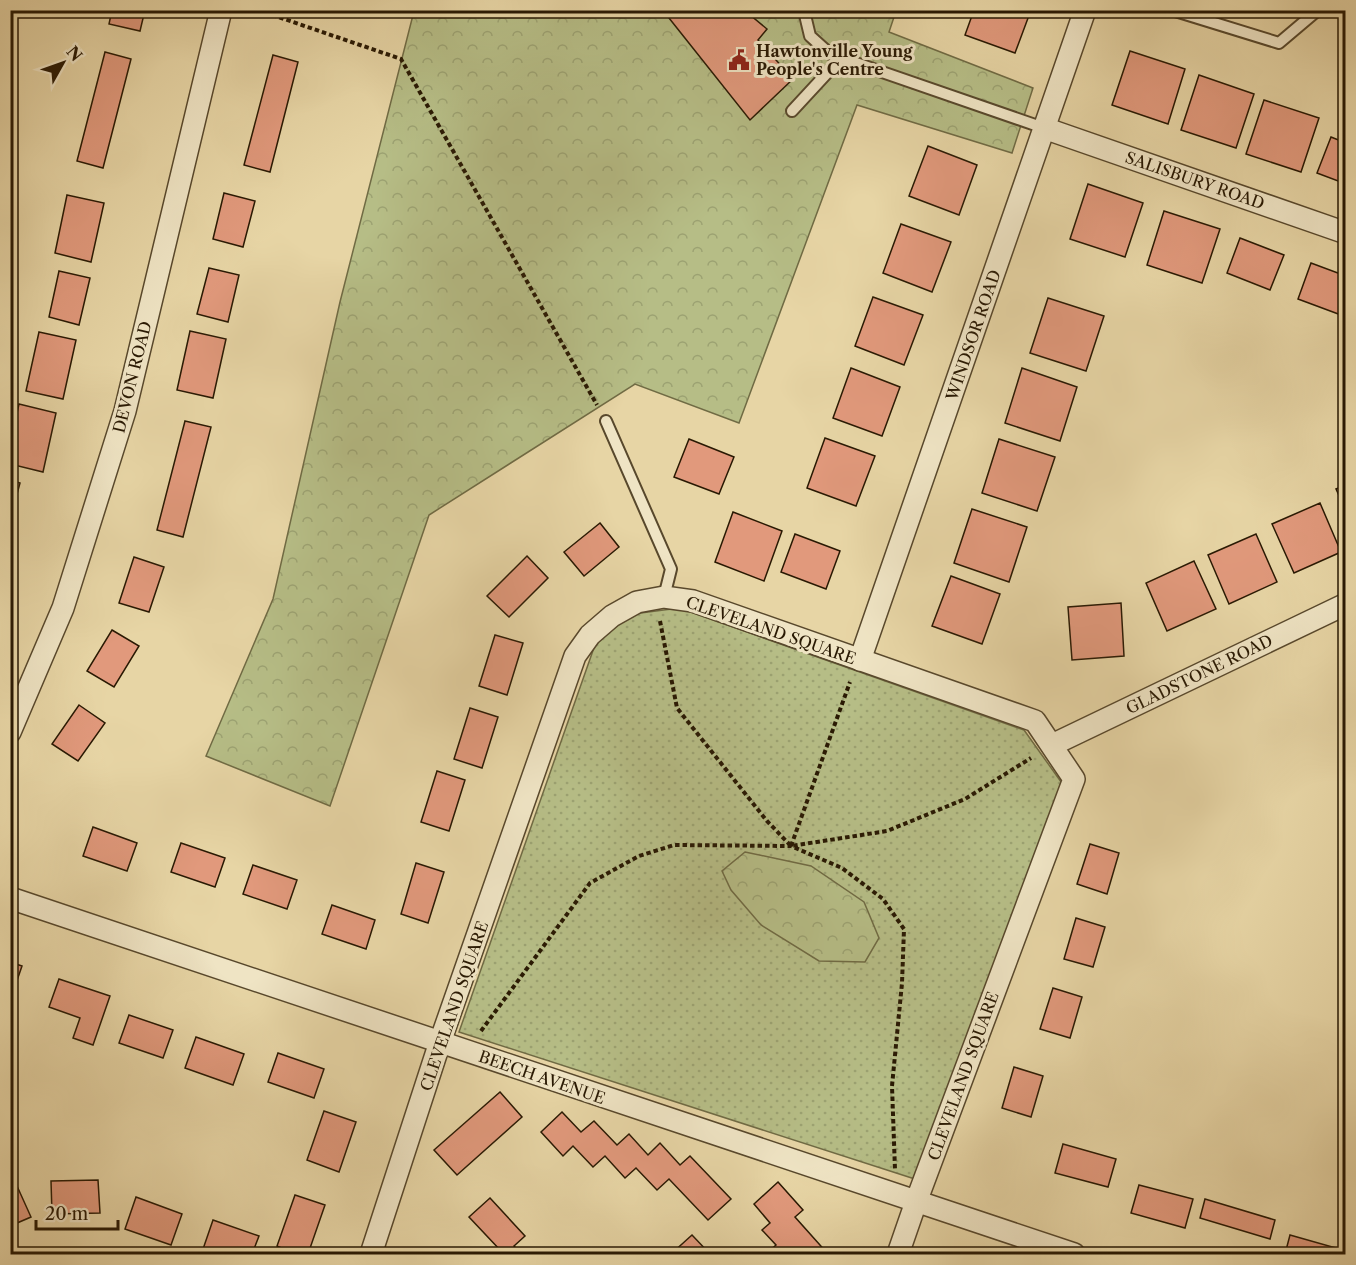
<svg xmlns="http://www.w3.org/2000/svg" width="1356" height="1265" viewBox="0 0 1356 1265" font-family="'Libre Caslon Text',serif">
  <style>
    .grass { fill: url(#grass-dots); stroke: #706b44; stroke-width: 1.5 }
    .park { fill: url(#park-crowns); stroke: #706b44; stroke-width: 1.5 }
    .building { fill: #e1997c; stroke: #291903; stroke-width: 1.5 }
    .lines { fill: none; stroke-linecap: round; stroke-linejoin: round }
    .service-casing { stroke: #58482c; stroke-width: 14 }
    .minor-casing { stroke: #58482c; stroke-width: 24 }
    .path { stroke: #291903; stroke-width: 4; stroke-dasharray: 4.5 3; stroke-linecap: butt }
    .service { stroke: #efe4c4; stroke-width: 10 }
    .minor { stroke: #efe4c4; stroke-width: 21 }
    .labels { text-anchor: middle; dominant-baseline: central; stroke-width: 6; stroke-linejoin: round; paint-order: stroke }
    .poi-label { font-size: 16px; font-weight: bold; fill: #291903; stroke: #efe4c4; text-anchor: start }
    .street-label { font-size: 16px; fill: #291903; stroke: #efe4c4 }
  </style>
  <defs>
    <pattern id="grass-dots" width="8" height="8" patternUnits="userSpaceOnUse" patternTransform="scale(1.5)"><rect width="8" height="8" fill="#b6bd86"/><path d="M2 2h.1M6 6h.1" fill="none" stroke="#9ca272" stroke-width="1.8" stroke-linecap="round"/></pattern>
    <pattern id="park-crowns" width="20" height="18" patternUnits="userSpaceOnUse" patternTransform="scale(1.5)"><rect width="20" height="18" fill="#b6bd86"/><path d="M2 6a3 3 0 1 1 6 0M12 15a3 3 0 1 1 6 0" fill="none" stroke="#9ca272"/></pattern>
  </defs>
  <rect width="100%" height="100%" fill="#e7d5a5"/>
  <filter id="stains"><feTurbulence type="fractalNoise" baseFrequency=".00333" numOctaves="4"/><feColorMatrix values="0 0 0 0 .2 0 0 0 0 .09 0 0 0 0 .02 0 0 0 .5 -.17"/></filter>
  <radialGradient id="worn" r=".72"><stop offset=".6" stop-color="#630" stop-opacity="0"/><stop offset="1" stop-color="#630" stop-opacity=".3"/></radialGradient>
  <polygon class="grass" points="679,608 1024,730 1064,786 918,1180 459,1032 596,642 633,614"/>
  <g class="park">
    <polygon points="414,11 896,11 889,32 1033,88 1012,153 857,105 739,423 635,384 429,515 330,806 206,756 273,599 340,302"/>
    <polygon points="745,852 811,866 864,902 879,938 865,962 819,961 761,925 731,890 722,871"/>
  </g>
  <g class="building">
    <polygon points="112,10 145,10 140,31 109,24"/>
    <polygon points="677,10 744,10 767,29 758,40 793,79 750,120 669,18"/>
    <polygon points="974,10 1031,10 1015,53 965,35"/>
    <polygon points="1130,51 1185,69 1168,124 1112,105"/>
    <polygon points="105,52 131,59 103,168 77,161"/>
    <polygon points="273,55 298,62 270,172 244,165"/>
    <polygon points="1199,75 1254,94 1236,148 1181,130"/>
    <polygon points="1264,100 1319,118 1301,172 1246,154"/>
    <polygon points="1331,137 1346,143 1346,184 1317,173"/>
    <polygon points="928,146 977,165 959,215 909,196"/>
    <polygon points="1088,184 1143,203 1125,257 1070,239"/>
    <polygon points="224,193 255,201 243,247 213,239"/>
    <polygon points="67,195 104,203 91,262 55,253"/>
    <polygon points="1164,211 1220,229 1202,283 1147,265"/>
    <polygon points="901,224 951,242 932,292 883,273"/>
    <polygon points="1240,238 1284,255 1270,290 1227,273"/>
    <polygon points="1311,263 1346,276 1346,304 1341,315 1298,299"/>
    <polygon points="209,268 239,275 228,322 197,314"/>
    <polygon points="59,271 90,278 79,325 49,317"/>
    <polygon points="873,297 923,315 904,365 855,346"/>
    <polygon points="1048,298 1104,316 1086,371 1030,353"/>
    <polygon points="190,331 226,339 213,398 177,390"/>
    <polygon points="39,332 76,340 63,399 26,391"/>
    <polygon points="851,368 900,387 882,436 833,418"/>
    <polygon points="1022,368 1077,387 1060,441 1005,423"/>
    <polygon points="19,404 56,413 43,472 10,464 10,444"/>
    <polygon points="185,421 211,427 183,537 157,530"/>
    <polygon points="825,438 875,456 856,506 807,488"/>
    <polygon points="689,439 734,457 719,494 674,477"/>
    <polygon points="999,439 1055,457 1037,511 982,493"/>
    <polygon points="10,480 20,483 10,520"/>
    <polygon points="1346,485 1346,511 1336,489"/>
    <polygon points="1320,503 1341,552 1294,573 1272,524"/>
    <polygon points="972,509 1027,527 1009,582 954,563"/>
    <polygon points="733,512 782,531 764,581 715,562"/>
    <polygon points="600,523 619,547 584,576 564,552"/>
    <polygon points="795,534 840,551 826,589 781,572"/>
    <polygon points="1256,534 1277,582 1229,604 1208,555"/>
    <polygon points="527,556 548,578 509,617 487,596"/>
    <polygon points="134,557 164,567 149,612 119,603"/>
    <polygon points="1194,561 1216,609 1167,631 1146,583"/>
    <polygon points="951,576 1000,594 982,644 932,626"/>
    <polygon points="1121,603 1124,656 1072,660 1068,607"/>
    <polygon points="112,630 139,646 114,687 87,671"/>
    <polygon points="495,635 523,643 507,695 479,686"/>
    <polygon points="79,705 105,723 78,761 52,744"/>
    <polygon points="470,708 498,717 482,768 454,759"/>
    <polygon points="437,771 465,780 449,831 421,822"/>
    <polygon points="93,827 137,843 127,871 83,856"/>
    <polygon points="181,843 225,858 215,887 171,872"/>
    <polygon points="1090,844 1119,853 1107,894 1077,884"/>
    <polygon points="416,863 444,872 428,923 401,914"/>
    <polygon points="253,865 297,880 287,909 243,894"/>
    <polygon points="332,905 375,920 366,949 322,934"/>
    <polygon points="1076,918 1105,927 1093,967 1064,959"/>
    <polygon points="10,962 22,966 12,995 10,995"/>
    <polygon points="59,979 110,996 93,1045 73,1038 80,1018 49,1007"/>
    <polygon points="1053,988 1082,997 1070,1038 1040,1029"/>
    <polygon points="129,1015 173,1030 163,1058 119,1043"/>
    <polygon points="196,1037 244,1054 233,1085 185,1068"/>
    <polygon points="278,1053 324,1069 314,1098 268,1082"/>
    <polygon points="1014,1067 1043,1076 1031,1117 1002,1108"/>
    <polygon points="500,1092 522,1117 457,1175 434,1150"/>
    <polygon points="324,1111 356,1122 339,1172 307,1160"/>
    <polygon points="562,1112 581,1132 594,1121 617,1145 629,1134 648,1155 660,1143 680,1165 690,1156 731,1199 708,1220 669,1179 657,1190 636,1168 625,1178 605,1156 593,1167 573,1146 563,1156 541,1132"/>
    <polygon points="1063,1144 1116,1159 1108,1187 1055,1173"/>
    <polygon points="98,1180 100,1213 52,1214 51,1181"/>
    <polygon points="778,1182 803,1210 795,1217 828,1254 766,1254 776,1245 762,1230 770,1223 754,1204"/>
    <polygon points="1139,1185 1193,1199 1185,1228 1131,1213"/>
    <polygon points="17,1186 31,1217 10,1226 10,1189"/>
    <polygon points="295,1195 325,1205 308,1254 287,1254 288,1251 277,1246"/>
    <polygon points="136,1197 182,1214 171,1245 125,1229"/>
    <polygon points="490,1198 525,1236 514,1246 521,1254 498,1254 501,1251 469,1217"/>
    <polygon points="1205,1199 1275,1220 1270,1239 1200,1218"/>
    <polygon points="213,1220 259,1236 252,1254 208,1254 202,1252"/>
    <polygon points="692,1235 710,1254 671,1254"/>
    <polygon points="1290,1235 1343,1250 1342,1254 1285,1254"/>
  </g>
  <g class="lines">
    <defs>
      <g id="service">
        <polyline points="806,10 805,15 810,36 830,54 1044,128"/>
        <polyline points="1172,10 1279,43 1318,10"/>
        <polyline points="792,111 841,58"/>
        <polyline points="606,421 671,569 664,597"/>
      </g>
      <g id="minor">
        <polyline points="1044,128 1346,233"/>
        <polyline points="860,660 1085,10"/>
        <polyline points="10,732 63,608 125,411 221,10"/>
        <polyline points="1052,745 1346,604"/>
        <polyline points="10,898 1074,1254"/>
        <polyline points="371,1254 440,1042 575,656 590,635 612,616 637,602 664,597 693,601 1035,721 1074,779 916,1202 898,1254"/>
      </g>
    </defs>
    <use href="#service" class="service-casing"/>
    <use href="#minor" class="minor-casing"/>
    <g class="path">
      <polyline points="258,10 401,59 597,405"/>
      <polyline points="660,621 677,708 767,821 791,846 887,831 965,799 1031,758"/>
      <polyline points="791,846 850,682"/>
      <polyline points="481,1031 590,883 639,856 674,845 791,846 842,868 883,899 904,929 902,983 892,1086 895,1170"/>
    </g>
    <use href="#service" class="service"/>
    <use href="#minor" class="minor"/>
  </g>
  <defs>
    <symbol id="civic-bare" viewBox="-9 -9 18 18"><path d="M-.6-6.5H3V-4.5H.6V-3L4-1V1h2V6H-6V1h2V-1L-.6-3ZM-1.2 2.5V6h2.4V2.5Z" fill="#8f2418" stroke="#efe4c4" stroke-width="2.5" paint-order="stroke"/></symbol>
  </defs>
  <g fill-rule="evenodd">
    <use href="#civic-bare" x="724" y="45" width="30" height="30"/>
  </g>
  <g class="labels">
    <g class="poi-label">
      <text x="756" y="51">Hawtonville Young<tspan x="756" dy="18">People's Centre</tspan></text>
    </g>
    <g class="street-label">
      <text transform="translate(1195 180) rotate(19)">SALISBURY ROAD</text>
      <text transform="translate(973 335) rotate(-71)">WINDSOR ROAD</text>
      <text transform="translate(132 377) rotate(-76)">DEVON ROAD</text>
      <text transform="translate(771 630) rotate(19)">CLEVELAND SQUARE</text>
      <text transform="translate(1199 674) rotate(-26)">GLADSTONE ROAD</text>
      <text transform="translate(454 1006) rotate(-71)">CLEVELAND SQUARE</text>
      <text transform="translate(963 1076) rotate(-70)">CLEVELAND SQUARE</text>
      <text transform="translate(542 1077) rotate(19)">BEECH AVENUE</text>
    </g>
  </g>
  <rect width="1356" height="1265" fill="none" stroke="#e7d5a5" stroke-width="36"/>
  <rect x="12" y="12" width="1332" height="1241" fill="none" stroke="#291903" stroke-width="3"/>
  <rect x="18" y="18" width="1320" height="1229" fill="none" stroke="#291903" stroke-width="1.5"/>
  <g transform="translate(63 63) rotate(50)" stroke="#efe4c4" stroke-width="4.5" paint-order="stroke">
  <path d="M0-4.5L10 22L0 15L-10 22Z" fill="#291903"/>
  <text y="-9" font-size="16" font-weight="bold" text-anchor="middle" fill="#291903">N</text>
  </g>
  <path d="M36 1220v9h82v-9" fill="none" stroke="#291903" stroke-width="3"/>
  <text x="45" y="1220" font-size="18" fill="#291903" stroke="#efe4c4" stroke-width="4.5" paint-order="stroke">20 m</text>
  <rect width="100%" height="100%" filter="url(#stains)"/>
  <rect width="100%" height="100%" fill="url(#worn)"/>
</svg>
